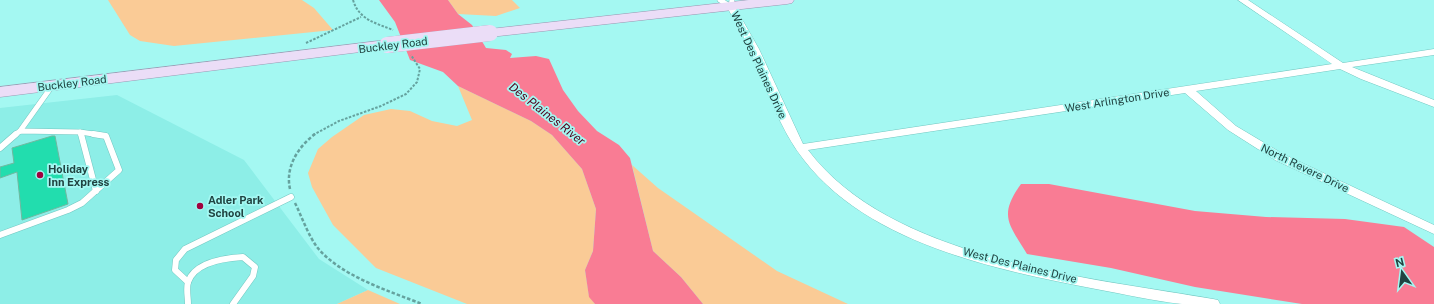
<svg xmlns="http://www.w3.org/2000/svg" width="1434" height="304" viewBox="0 0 1434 304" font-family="'Public Sans',sans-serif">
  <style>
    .built { fill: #8deee7 }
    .green { fill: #facb96 }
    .water { fill: #f97c94 }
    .building { fill: #22ddae; stroke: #70b89f }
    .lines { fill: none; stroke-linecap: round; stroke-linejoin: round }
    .lane-far1-casing { stroke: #73c7c1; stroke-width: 6 }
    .lane-casing { stroke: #73c7c1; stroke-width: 7 }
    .street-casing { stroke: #73c7c1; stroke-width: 1 }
    .primary-casing { stroke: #9c99b3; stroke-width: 1 }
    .path-far1 { stroke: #65a29e; stroke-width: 2; stroke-dasharray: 2.5 1.5; stroke-linecap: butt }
    .path { stroke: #65a29e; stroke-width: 2.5; stroke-dasharray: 3.5 2; stroke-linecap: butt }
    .lane-far1 { stroke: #fff; stroke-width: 5 }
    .lane { stroke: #fff; stroke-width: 6 }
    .street { fill: #fff; fill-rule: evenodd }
    .primary { fill: #ebddf7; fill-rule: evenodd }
    .primary-bridge-casing { stroke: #9c99b3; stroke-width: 16; stroke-linecap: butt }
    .primary-bridge { stroke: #ebddf7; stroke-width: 16 }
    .poi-dot { fill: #a0013e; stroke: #a4f8f2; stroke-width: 1.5 }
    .labels { text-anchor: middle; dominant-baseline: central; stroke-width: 3.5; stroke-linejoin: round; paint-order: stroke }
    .street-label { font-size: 11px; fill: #204341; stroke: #a4f8f2 }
    .poi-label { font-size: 11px; font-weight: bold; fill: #204341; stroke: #a4f8f2; text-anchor: start }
    .water-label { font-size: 12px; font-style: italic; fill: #52021d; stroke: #a4f8f2 }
  </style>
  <rect width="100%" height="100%" fill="#a4f8f2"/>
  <polygon class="built" points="117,95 244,160 319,259 368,290 337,304 0,304 0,108"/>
  <g class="green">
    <polygon points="108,0 302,0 314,8 333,30 174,46 140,41 130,35"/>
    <polygon points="448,0 512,0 520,8 496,16 458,14"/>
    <polygon points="458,86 531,121 552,135 582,169 596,209 593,251 585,270 589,296 595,304 467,304 376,268 333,225 312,187 308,173 318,149 332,137 364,115 391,109 410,111 432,121 457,126 472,120"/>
    <polygon points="632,165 658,188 777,271 848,304 703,304 681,277 653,251"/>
    <polygon points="368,290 400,304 337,304"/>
  </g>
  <g class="water">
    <polygon points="379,0 448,0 458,14 472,25 486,48 506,50 512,54 510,58 536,56 549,59 563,90 578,111 597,131 619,145 630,158 653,251 681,277 703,304 595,304 589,297 585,270 593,251 596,209 582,169 552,135 531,121 458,86 443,72 410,60 395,22"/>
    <path d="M1021,184H1049L1195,211L1266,217L1345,219L1404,227L1434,247V304H1302L1195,287L1111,268L1027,254C1009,224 998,216 1021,184Z"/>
  </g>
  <polygon class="building" points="52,136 55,136 68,204 22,220 17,172 0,178 0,167 14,163 12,148"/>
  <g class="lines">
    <defs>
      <g id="lane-far1">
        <polyline points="720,0 731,7 732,0"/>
        <polyline points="20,131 52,86"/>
        <polyline points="80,132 81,135"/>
        <polyline points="15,135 20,131 80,132 100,135"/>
      </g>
      <g id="lane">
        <polyline points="81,134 96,191"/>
        <polyline points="0,148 16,134"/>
        <polyline points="0,235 68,210 82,203 119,170 106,136 93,134"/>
        <polyline points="188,282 175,270 176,260 185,249 291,197"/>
        <path d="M188,304C188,297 186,289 188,282C195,262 225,258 243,257L255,267L253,276L233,304"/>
      </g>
      <path id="street" d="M1238,0H1248L1343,63L1434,49V55L1352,67L1434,100V107L1361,79L1340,69L1196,91L1236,126L1283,154L1434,225V234L1275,160L1228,130L1185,93L808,150C891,260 1087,277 1213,299L1218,300L1220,304C1207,304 1194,304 1182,304C1153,301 1124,294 1096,289C997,270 869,244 804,160C779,129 767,88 750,51C744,36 735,22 727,7L731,4L735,7L759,49L803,144L1332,64Z"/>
      <g id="primary">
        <polygon points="749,0 794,0 792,3 787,4 490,37 485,36 483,33 485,30 490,29"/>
        <polygon points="387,40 392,42 395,45 392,48 0,97 0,87"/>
      </g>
    </defs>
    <use href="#lane-far1" class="lane-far1-casing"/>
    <use href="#lane" class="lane-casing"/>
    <use href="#street" class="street-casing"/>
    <use href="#primary" class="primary-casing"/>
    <g class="path-far1">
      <path d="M353,0C359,20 376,23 393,30"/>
      <polyline points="306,43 361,17"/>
      <polyline points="313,135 339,121 381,106 406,94 417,82 420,69 411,55"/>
    </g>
    <g class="path">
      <path d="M290,189C285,167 298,147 315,134"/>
      <path d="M295,203C302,217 308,235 317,247C340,276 389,291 422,304"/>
    </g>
    <use href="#lane-far1" class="lane-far1"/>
    <use href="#lane" class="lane"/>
    <use href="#street" class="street"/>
    <use href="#primary" class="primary"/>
    <defs>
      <polyline id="primary-bridge" points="387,45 490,33"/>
    </defs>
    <use href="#primary-bridge" class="primary-bridge-casing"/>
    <use href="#primary-bridge" class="primary-bridge"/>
  </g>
  <g class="poi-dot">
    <circle cx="40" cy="175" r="4"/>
    <circle cx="200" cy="206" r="4"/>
  </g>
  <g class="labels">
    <g class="street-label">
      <text transform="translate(393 45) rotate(-7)">Buckley Road</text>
      <text transform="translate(759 65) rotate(65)">West Des Plaines Drive</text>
      <text transform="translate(72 83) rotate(-7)">Buckley Road</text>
      <text transform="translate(1117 100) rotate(-9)">West Arlington Drive</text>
      <text transform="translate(1305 168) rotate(26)">North Revere Drive</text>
      <text transform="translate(1020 265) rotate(14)">West Des Plaines Drive</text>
    </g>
    <g class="poi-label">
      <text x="48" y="169">Holiday<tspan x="48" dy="13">Inn Express</tspan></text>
      <text x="208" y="200">Adler Park<tspan x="208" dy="13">School</tspan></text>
    </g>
    <g class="water-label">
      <text transform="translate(547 114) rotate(38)">Des Plaines River</text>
    </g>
  </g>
  <g transform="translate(1402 272) rotate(346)" stroke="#a4f8f2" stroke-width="3" paint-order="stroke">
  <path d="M0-3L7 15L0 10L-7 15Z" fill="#204341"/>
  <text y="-6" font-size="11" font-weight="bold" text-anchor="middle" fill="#204341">N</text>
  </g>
</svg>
